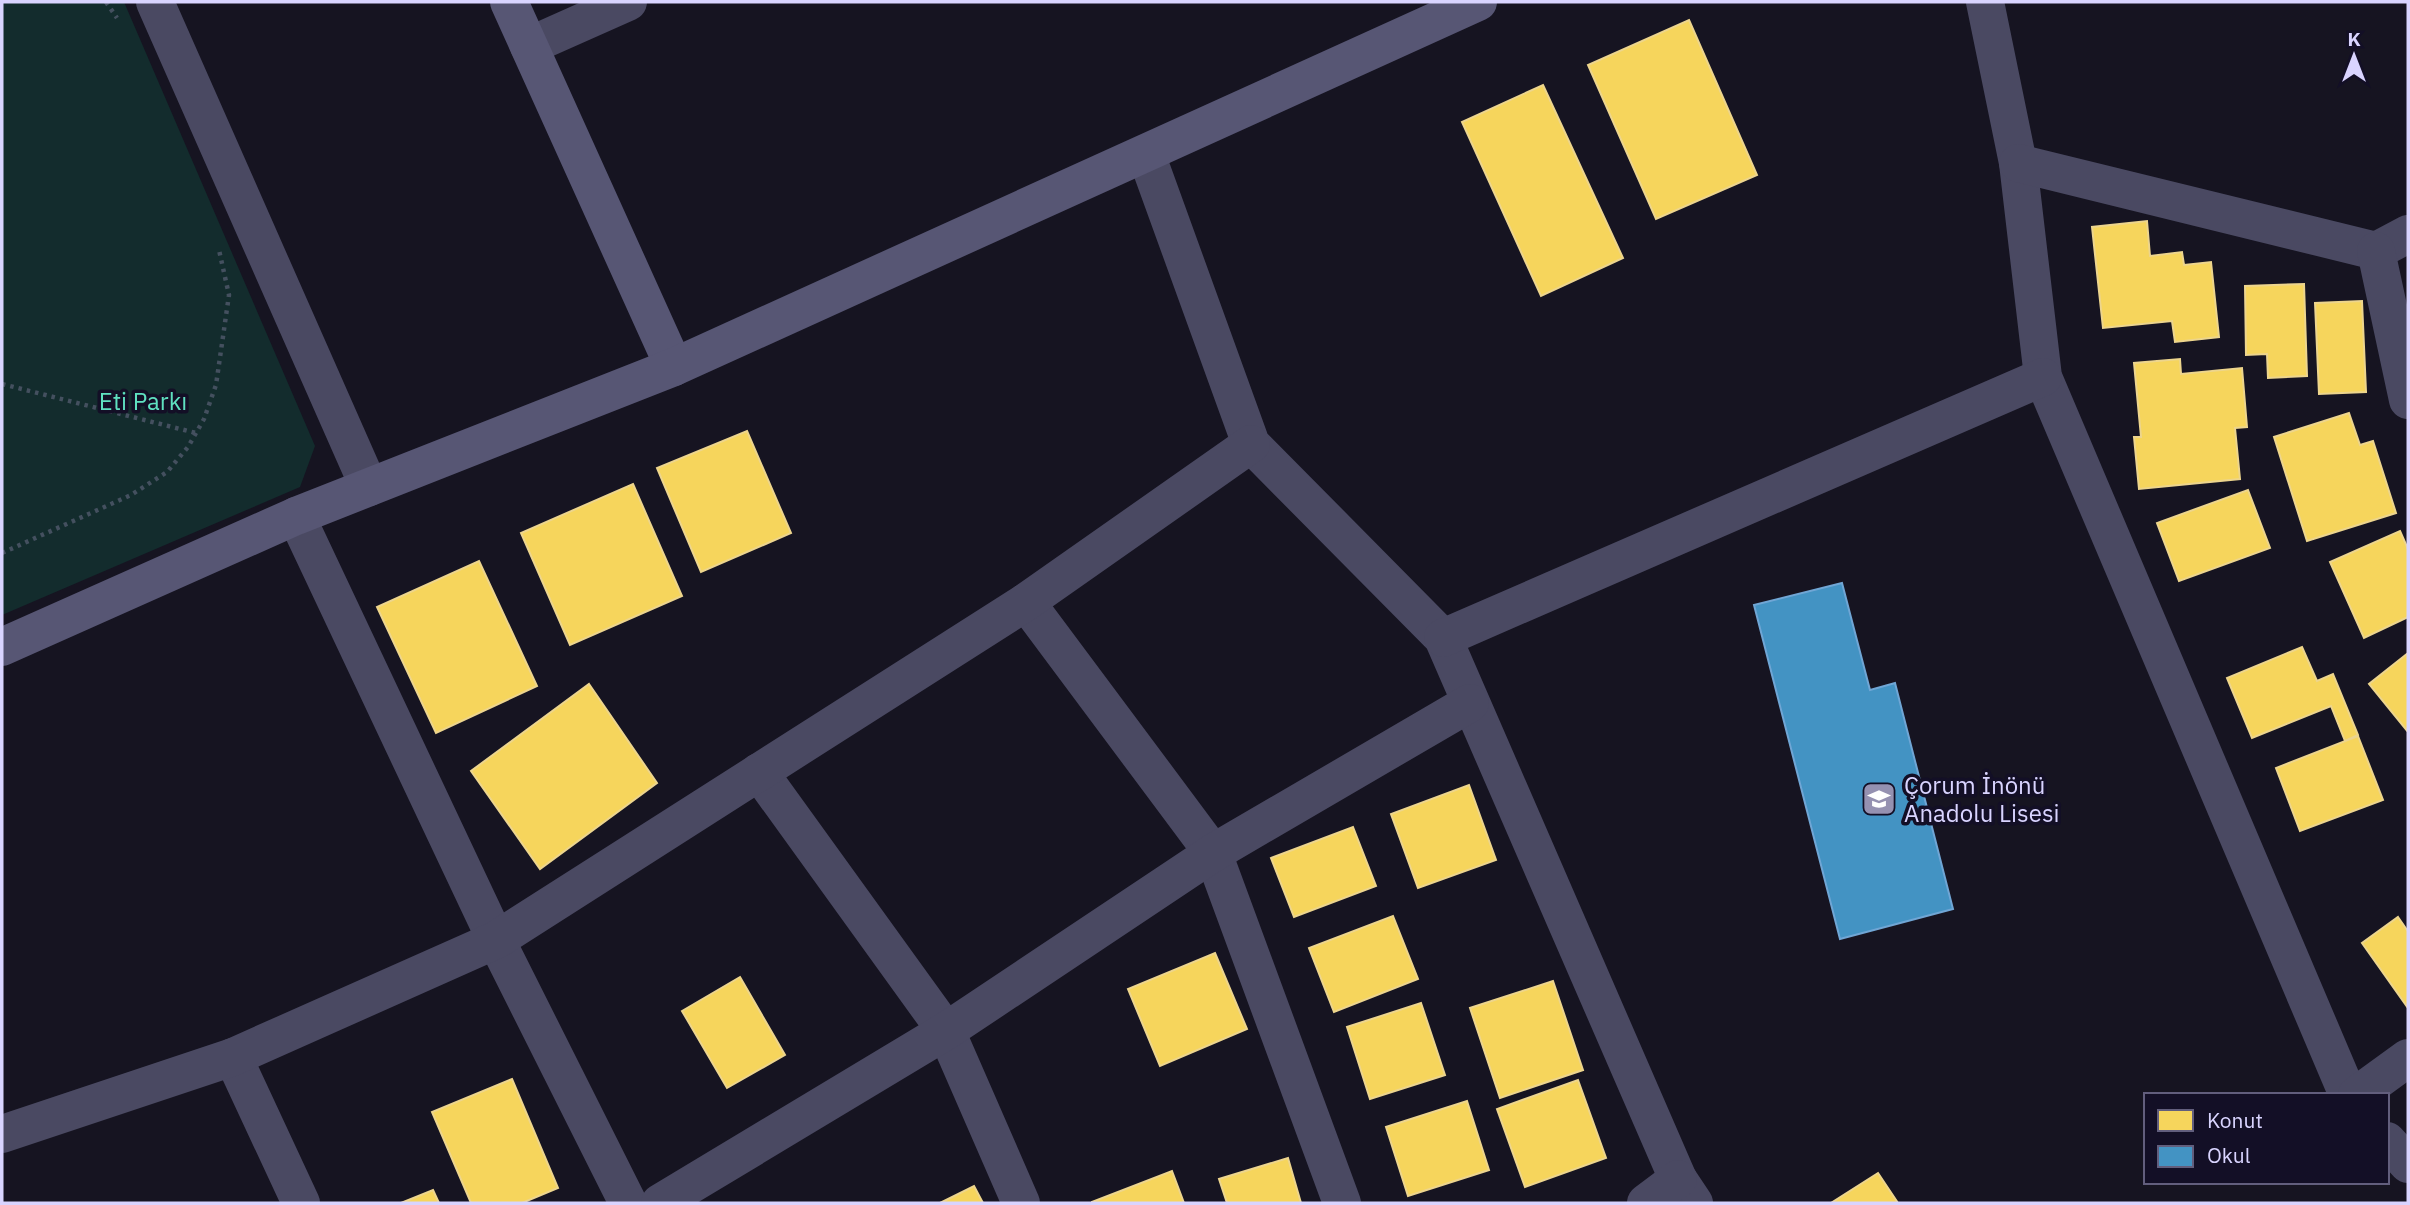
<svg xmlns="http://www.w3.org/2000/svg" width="2410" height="1205" viewBox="0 0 2410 1205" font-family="'IBM Plex Sans',sans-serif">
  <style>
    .green { fill: #132c2d }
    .homes { fill: #f6d55c; stroke: #edd58d; stroke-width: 2 }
    .schools { fill: #4393c3; stroke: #70a6d5; stroke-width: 2 }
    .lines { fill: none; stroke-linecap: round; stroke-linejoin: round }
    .path { stroke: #44505f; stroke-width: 4.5; stroke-dasharray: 3.5 5; stroke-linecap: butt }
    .street { stroke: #4a4962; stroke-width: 38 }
    .secondary { stroke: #575674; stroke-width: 38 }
    .labels { text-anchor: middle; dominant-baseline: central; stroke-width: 7; stroke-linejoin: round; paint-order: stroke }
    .park-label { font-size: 24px; fill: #5fe0c0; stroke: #130f26 }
    .poi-label { font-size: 24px; fill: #d9d4ff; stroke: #130f26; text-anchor: start }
  </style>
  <rect width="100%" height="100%" fill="#161421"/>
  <polygon class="green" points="2,2 124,2 315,446 300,487 2,615"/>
  <g class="homes">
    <polygon points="1689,20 1757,175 1656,219 1588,65"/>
    <polygon points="1543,85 1623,258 1541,296 1462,122"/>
    <polygon points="2147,221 2150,256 2182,252 2184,265 2211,262 2219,337 2175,342 2172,321 2103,328 2092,227"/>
    <polygon points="2304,284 2307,376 2268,378 2267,354 2246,355 2245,286"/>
    <polygon points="2362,301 2366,392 2319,394 2315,303"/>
    <polygon points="2180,359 2181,374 2242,368 2247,427 2235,428 2240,479 2139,489 2134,437 2141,437 2134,363"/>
    <polygon points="2349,413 2360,445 2373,441 2396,513 2307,541 2274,437"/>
    <polygon points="747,431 791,533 701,572 657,468"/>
    <polygon points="633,484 682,596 570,645 521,533"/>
    <polygon points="2248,490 2270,548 2179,581 2157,523"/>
    <polygon points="2400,531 2408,549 2408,617 2364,638 2330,562"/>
    <polygon points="479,561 537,686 436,733 377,607"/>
    <polygon points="2302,647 2317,681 2333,674 2358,735 2345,741 2331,706 2252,738 2227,678"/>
    <polygon points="2408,653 2408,732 2369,684"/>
    <polygon points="589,684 657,783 540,869 471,771"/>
    <polygon points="2358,736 2383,800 2300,831 2276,768"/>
    <polygon points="1469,785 1496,860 1418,888 1391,814"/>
    <polygon points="1353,827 1376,886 1294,917 1271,858"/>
    <polygon points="1393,916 1418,979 1334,1012 1309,948"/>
    <polygon points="2398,917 2407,930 2408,929 2408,1008 2362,943"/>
    <polygon points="1215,953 1247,1029 1160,1066 1128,989"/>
    <polygon points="740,977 785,1055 727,1088 682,1011"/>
    <polygon points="1553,981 1583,1070 1500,1098 1470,1008"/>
    <polygon points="1421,1003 1445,1075 1370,1099 1347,1027"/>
    <polygon points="512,1079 558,1188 522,1203 471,1203 432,1112"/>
    <polygon points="1578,1080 1606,1158 1525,1187 1497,1109"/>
    <polygon points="1467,1101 1489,1170 1408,1196 1386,1127"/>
    <polygon points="1288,1158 1301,1203 1227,1203 1219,1179"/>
    <polygon points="1172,1171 1184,1203 1092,1203 1092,1202"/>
    <polygon points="1878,1173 1898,1203 1831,1203"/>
    <polygon points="974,1186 983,1203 940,1203"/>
    <polygon points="433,1190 439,1203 401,1203"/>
  </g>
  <polygon class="schools" points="1842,583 1870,690 1895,683 1953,909 1840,939 1754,605"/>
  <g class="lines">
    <g class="path">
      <polyline points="106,2 117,18"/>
      <polyline points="2,384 196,433"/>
      <polyline points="2,553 131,495 167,472 188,447 204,419 216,385 229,295 219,250"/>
    </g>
    <g class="street">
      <polyline points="155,2 369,487"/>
      <polyline points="1985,2 2018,163 2043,377 2348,1095"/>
      <polyline points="529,46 628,2"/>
      <polyline points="1146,154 1251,444 1443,638 1678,1179 1694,1203"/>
      <polyline points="2018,163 2376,251 2408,234"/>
      <polyline points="2376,251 2408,400"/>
      <polyline points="296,516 496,940 628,1203"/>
      <polyline points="1026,602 1213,853 1342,1203"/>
      <polyline points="1443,638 2043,377"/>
      <polyline points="759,772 946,1031 1021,1203"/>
      <polyline points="233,1057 301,1203"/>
      <polyline points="2357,1095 2408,1058"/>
      <polyline points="2,1134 233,1057 496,940 1026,602 1251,444"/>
      <polyline points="2387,1141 2408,1164"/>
      <polyline points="660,1203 946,1031 1213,853 1470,703"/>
      <polyline points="1646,1203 1678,1179"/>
    </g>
    <g class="secondary">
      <polyline points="509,2 674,367"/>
      <polyline points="2,647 296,516 674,367 1478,2"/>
    </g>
  </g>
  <defs>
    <symbol id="school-square" viewBox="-11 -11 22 22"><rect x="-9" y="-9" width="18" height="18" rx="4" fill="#9591b1" stroke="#130f26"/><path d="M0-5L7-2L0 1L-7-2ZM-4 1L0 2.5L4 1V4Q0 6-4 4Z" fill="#fff"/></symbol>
  </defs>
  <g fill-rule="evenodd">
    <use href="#school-square" x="1860" y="780" width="38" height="38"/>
  </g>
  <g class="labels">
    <g class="park-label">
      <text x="143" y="401">Eti Parkı</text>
    </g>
    <g class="poi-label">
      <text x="1904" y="785">Çorum İnönü<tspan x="1904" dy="28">Anadolu Lisesi</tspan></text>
    </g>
  </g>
  <rect width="2410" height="1205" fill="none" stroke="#d9d4ff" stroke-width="7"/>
  <rect x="2144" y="1093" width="245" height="91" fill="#130f26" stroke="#625e7d" stroke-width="2"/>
  <rect x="2158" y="1110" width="35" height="21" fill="#f6d55c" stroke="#625e7d" stroke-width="2"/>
  <text x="2207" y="1128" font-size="21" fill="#d9d4ff">Konut</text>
  <rect x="2158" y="1146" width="35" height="21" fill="#4393c3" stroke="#625e7d" stroke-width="2"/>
  <text x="2207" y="1163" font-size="21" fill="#d9d4ff">Okul</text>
  <g transform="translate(2354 56)" stroke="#130f26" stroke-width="5" paint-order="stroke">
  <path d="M0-5L12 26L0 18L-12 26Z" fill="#d9d4ff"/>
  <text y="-10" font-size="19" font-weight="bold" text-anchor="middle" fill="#d9d4ff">K</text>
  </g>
</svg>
